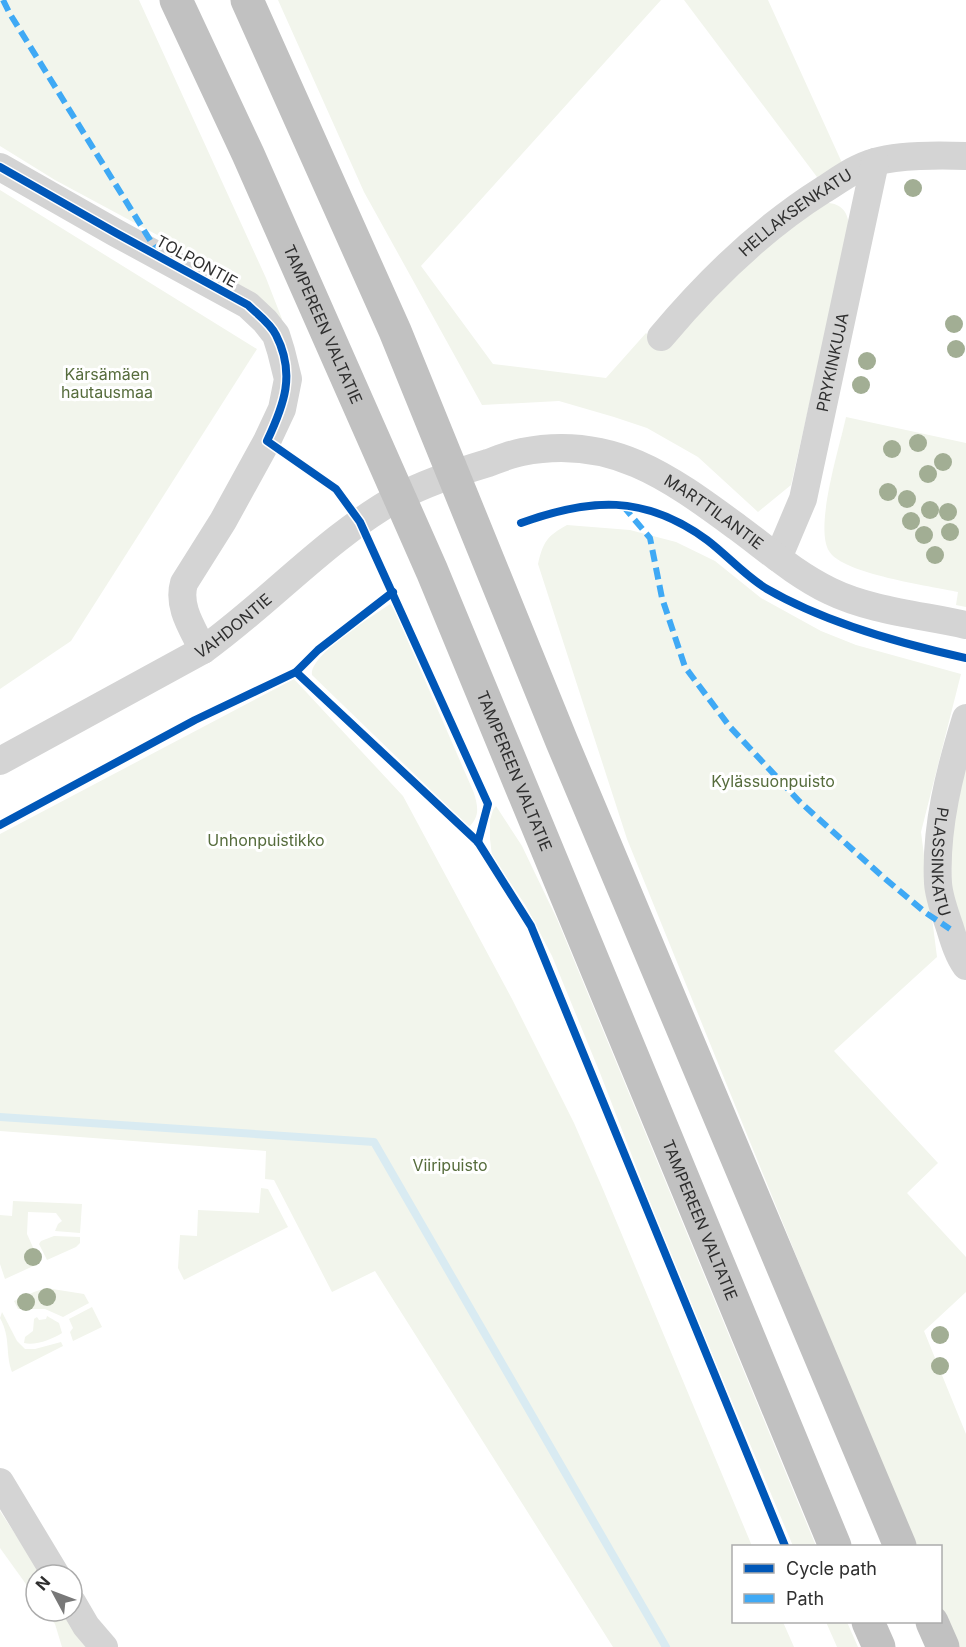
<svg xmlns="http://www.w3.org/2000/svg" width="966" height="1647" viewBox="0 0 966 1647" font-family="Inter,sans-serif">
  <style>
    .green { fill: #f2f5ec }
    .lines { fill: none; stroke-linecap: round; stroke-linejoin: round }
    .stream { stroke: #d9ebf2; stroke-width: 8 }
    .minor { stroke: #d4d4d4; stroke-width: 28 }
    .highway { stroke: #c1c1c1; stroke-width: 33 }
    .quiet { stroke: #3fa9f5; stroke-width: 6; stroke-dasharray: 12 6; stroke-linecap: butt }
    .cycleway-casing { stroke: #fff; stroke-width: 11 }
    .cycleway { stroke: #0057b8; stroke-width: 8 }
    .tree { fill: #a2ae94 }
    .labels { text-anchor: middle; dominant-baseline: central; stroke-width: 6; stroke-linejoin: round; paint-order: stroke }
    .street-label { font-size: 16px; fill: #2f2f2f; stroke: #fff }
    .park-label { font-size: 16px; fill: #566c3c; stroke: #fff }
  </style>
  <rect width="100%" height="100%" fill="#fff"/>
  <g class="green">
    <polygon points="0,0 139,0 266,278 282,319 275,321 257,297 200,258 55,180 0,146"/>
    <path d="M278,0H661L421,266L493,364L606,378L646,333L664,350L736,271L824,203C842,202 849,213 849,229L791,485L758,512L698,457L647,428L614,417L559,401L482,405L364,192Z"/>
    <polygon points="684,0 768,0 843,165 817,177"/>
    <polygon points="0,190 257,349 71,641 0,689"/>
    <path d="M846,417L966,443V607L956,605L958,592C931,586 842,574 829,551C814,527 840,446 846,417Z"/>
    <path d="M567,525L630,530L676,542L715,561L761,598L821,631L856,645L961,674L921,832L937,957L834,1051L938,1163L907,1193L966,1257V1292L924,1331L966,1434V1647H957L941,1610L940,1546H914L627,839L538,564C543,542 547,536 567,525Z"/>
    <path d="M390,604L394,609L474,793C478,807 480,816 469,827L312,675C309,655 373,616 390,604Z"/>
    <polygon points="294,679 403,796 512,999 574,1123 602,1187 752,1546 734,1546 734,1622 783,1622 794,1647 613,1647 375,1271 332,1292 274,1180 265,1179 266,1151 0,1131 0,834"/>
    <polygon points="966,762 966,942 952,899 950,819"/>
    <polygon points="496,806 522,846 557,919 816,1546 793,1546 671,1257 600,1073 552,956 526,906 492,856 490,839 490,820 493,810"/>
    <polygon points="261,1188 268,1189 288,1227 184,1280 178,1268 180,1235 197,1236 198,1210 259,1213"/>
    <polygon points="13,1201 82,1204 80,1233 55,1231 58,1224 62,1221 56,1213 28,1212 27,1234 40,1263 5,1279 0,1264 0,1215 12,1216"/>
    <polygon points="54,1236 80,1237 80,1243 76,1247 47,1260 39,1244 41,1241"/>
    <polygon points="46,1288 84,1294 89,1303 63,1317 45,1309 18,1309 14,1301 34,1292"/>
    <polygon points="92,1307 102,1327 73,1341 70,1332 73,1328 69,1319"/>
    <path d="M2,1312L17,1341L25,1349H35L61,1342L63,1346L12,1372C5,1353 11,1338 0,1318Z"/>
    <path d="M47,1316L59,1323L62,1333C53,1339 35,1346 24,1343L25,1337L33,1331L34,1319L37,1317L39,1320L46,1319Z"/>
    <polygon points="0,1511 42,1575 36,1575 36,1598 0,1548"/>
    <polygon points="45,1611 65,1611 91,1647 62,1647 55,1624"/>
    <polygon points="826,1622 847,1622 858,1647 837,1647"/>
  </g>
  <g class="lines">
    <polyline class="stream" points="0,1117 374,1142 666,1647"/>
    <g class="minor">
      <path d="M0,167L116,233L248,305L265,321L276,335L281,351L288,379L282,409L267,441L223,521L184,583C177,607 193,629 203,650"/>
      <path id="s1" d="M661,337C708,281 761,229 823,190C839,180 856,167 875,162C898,155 941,155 966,156"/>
      <path id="s2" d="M778,558L803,499L875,162"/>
      <path id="s3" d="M966,718C950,770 935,828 938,883C939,898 945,913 950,928C954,941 958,955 966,966"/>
      <path id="s4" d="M0,761L203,650C270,602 327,537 399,497C427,482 458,472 488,463C499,459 511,454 522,452C611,434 669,477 737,527C767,549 795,574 830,591C871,611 922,615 966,625"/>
      <polyline points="0,1482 56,1575"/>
      <polyline points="72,1602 86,1626 104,1647"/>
    </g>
    <g class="highway">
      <path id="s5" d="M176,0L248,154L432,571L835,1546"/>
      <polyline points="247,0 395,331 562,742 900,1546"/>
      <polyline points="868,1622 879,1647"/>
      <polyline points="932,1622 943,1647"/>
    </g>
    <g class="quiet">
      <polyline points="3,0 10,14 158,253"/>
      <polyline points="623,506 650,538 662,598 685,667 730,727 799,801 883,877 926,913 950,929"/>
    </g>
    <defs>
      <g id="cycleway">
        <path d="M0,167L116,233L248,305C257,314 270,323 276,335C296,374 284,405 267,441L336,489L360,522L488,804L478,842"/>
        <path d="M521,523C590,498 644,494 707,540C727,555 745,576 767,589C824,622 902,644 966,658"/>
        <polyline points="296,672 478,842 531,926 785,1546"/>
        <polyline points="0,825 195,720 296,672 318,650 393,592"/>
      </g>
    </defs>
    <use href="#cycleway" class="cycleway-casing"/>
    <use href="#cycleway" class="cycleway"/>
  </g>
  <g class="tree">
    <circle cx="913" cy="188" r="9"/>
    <circle cx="954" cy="324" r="9"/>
    <circle cx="956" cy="349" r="9"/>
    <circle cx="867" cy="361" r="9"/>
    <circle cx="861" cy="385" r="9"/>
    <circle cx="918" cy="443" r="9"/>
    <circle cx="892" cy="449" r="9"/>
    <circle cx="943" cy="462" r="9"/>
    <circle cx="928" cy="474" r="9"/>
    <circle cx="888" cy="492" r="9"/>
    <circle cx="907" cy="499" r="9"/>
    <circle cx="930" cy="510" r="9"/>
    <circle cx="948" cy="512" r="9"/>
    <circle cx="911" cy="521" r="9"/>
    <circle cx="950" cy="532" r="9"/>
    <circle cx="924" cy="535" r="9"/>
    <circle cx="935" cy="555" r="9"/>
    <circle cx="33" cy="1257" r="9"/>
    <circle cx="47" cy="1297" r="9"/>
    <circle cx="26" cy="1302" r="9"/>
    <circle cx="940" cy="1335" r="9"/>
    <circle cx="940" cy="1366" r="9"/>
  </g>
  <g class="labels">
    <g class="street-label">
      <text stroke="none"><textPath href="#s1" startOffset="184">HELLAKSENKATU</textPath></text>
      <text transform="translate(197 261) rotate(29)">TOLPONTIE</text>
      <text stroke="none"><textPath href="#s5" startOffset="356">TAMPEREEN VALTATIE</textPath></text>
      <text stroke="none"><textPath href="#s2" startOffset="204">PRYKINKUJA</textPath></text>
      <text stroke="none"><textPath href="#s4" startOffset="820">MARTTILANTIE</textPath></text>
      <text stroke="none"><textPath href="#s4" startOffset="270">VAHDONTIE</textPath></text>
      <text stroke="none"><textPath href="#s5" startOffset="842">TAMPEREEN VALTATIE</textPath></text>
      <text stroke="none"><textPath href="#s3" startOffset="147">PLASSINKATU</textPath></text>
      <text stroke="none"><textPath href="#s5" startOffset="1328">TAMPEREEN VALTATIE</textPath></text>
    </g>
    <g class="park-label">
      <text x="107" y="374">Kärsämäen<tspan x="107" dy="18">hautausmaa</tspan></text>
      <text x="773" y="781">Kylässuonpuisto</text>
      <text x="266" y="840">Unhonpuistikko</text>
      <text x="450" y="1165">Viiripuisto</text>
    </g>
  </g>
  <rect x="732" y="1545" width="210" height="78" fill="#ffffff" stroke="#acacac" stroke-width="1.5"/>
  <rect x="744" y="1564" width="30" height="9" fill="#0057b8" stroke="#acacac" stroke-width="1.5"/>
  <text x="786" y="1575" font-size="18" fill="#2f2f2f">Cycle path</text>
  <rect x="744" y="1594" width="30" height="9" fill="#3fa9f5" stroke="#acacac" stroke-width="1.5"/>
  <text x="786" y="1605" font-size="18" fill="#2f2f2f">Path</text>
  <g transform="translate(54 1593) rotate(311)"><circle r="28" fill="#ffffff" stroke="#acacac" stroke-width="1.5"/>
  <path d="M0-4.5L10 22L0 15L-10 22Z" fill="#787878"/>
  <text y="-9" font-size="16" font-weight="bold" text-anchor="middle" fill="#2f2f2f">N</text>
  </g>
</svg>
